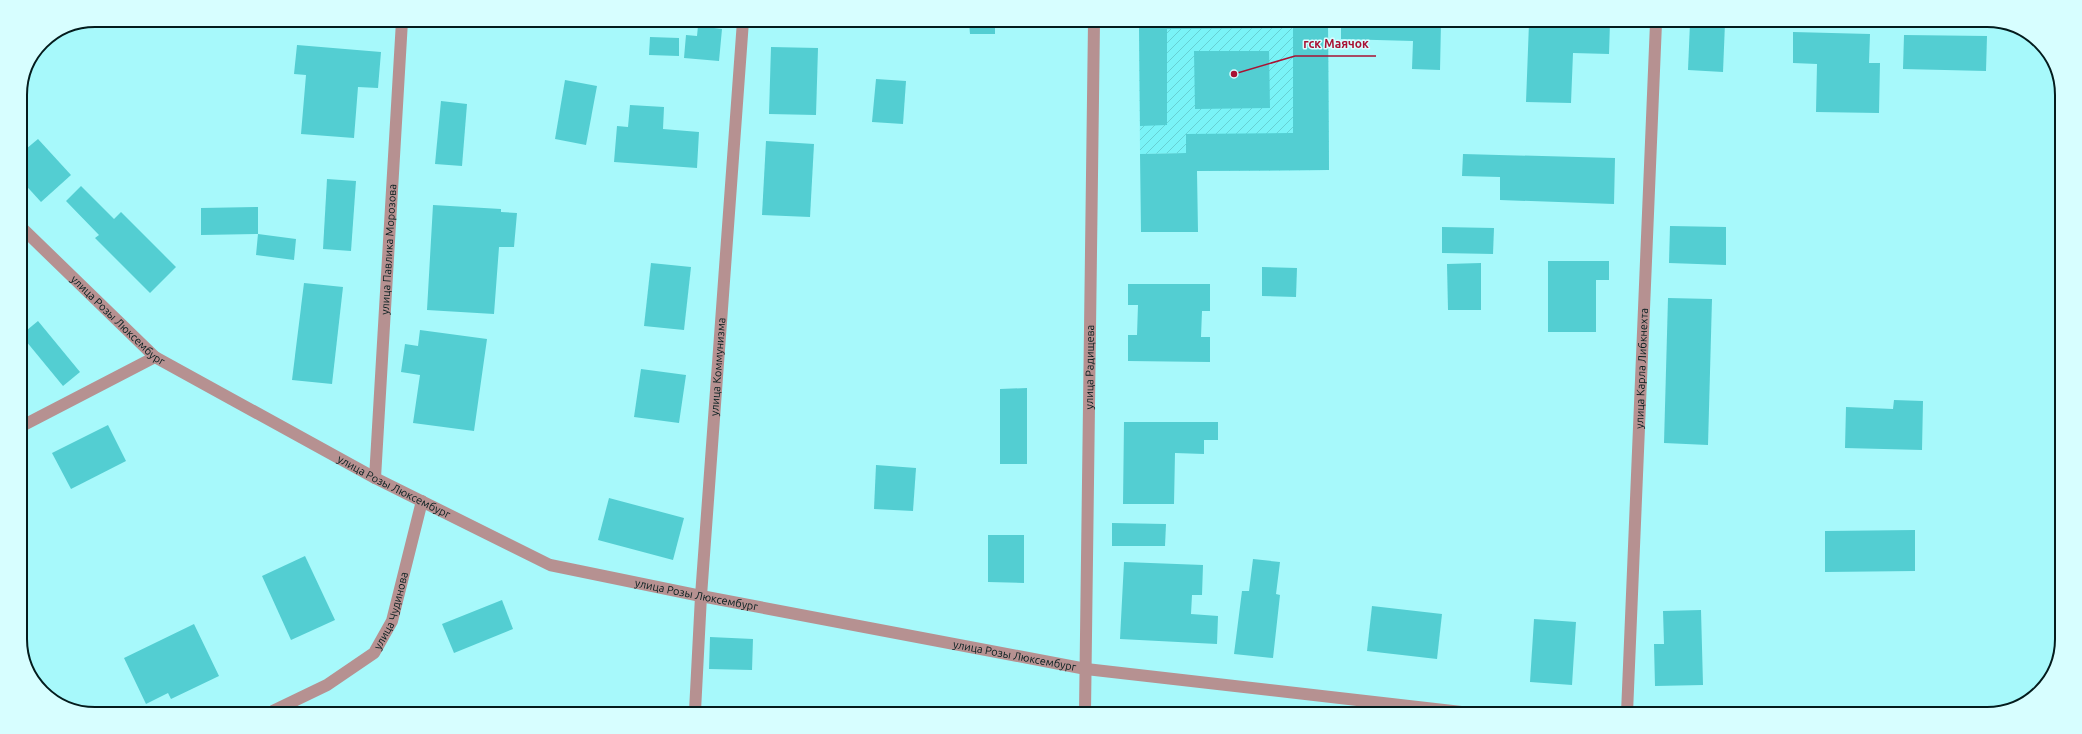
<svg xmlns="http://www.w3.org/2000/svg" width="2082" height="734" viewBox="0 0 2082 734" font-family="Ubuntu,sans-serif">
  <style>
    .industrial { fill: url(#industrial-furrows) }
    .building { fill: #53ced2 }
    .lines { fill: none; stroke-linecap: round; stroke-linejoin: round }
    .street { stroke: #b69191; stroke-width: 12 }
    .labels { text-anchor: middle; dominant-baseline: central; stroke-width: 3; stroke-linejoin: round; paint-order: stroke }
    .street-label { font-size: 11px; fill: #041c1d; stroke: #d7feff }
    .rim { fill: none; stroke: #041c1d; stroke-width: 2 }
    .leader { fill: none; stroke: #a91233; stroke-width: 1.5 }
    .callout-dot { fill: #a91233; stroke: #d7feff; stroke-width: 1.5 }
    .callout-label { font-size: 12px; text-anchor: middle; font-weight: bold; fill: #a91233; stroke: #d7feff; stroke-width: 3; stroke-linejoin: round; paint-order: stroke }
  </style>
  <defs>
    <pattern id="industrial-furrows" width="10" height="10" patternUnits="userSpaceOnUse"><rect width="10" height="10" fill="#79f3f7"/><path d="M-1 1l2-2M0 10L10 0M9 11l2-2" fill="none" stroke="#67d0d3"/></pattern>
  </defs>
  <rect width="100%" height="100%" fill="#a7f9fb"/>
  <polygon class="industrial" points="1139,22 1328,23 1329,170 1186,171 1186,153 1140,154"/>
  <g class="building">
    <polygon points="969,22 995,22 995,34 970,34"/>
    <polygon points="1139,22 1328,23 1329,170 1197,171 1198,232 1141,232 1140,154 1186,153 1186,134 1293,133 1293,28 1167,29 1167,125 1140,126"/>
    <polygon points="1341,23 1441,23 1440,70 1412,69 1413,41 1341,39"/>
    <polygon points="1529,23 1610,23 1609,54 1573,53 1571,103 1526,102"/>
    <polygon points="1690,23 1725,23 1723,72 1688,70"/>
    <polygon points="698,26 722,29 719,61 684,58 686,35 697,36"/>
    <polygon points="1793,32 1870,34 1869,63 1880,63 1879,113 1816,112 1817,64 1793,63"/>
    <polygon points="1904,35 1987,36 1986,71 1903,69"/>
    <polygon points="650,37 679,38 679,56 649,55"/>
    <polygon points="297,45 381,52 378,88 358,87 354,138 301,134 306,75 294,74"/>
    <polygon points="771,47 818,48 816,115 769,114"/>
    <polygon points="1194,51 1269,51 1270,108 1195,109"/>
    <polygon points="876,79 906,81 903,124 872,122"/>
    <polygon points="565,80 597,86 586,145 555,139"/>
    <polygon points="441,101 467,104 462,166 435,164"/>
    <polygon points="630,105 664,107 663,129 699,132 697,168 614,162 617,126 628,127"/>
    <polygon points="38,139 71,175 41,202 20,179 20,154"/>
    <polygon points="766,141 814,144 810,217 762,215"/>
    <polygon points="1463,154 1615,158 1614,204 1500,200 1500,177 1462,176"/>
    <polygon points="327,179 356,181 351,251 323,249"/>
    <polygon points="81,186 114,219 121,212 176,267 150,293 95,238 99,235 66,201"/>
    <polygon points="433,205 501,209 501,212 517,213 514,247 499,247 494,314 427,310"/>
    <polygon points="258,207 258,234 201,235 201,208"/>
    <polygon points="1670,226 1726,227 1726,265 1669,263"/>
    <polygon points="1442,227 1494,228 1493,254 1442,253"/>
    <polygon points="258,234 296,239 294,260 256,255"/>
    <polygon points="1548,261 1609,261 1609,280 1596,280 1596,332 1548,332"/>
    <polygon points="651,263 691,267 684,330 644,326"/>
    <polygon points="1481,263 1481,310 1448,310 1447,264"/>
    <polygon points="1262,267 1297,268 1296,297 1262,296"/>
    <polygon points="304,283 343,287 332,384 292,380"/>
    <polygon points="1128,284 1210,284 1210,311 1202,311 1201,337 1210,337 1210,362 1128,361 1128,335 1137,335 1138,305 1128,305"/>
    <polygon points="1668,298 1712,299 1708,445 1664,443"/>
    <polygon points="38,321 80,372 63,386 21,335"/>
    <polygon points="420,330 487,339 474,431 413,423 420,375 401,372 405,344 418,346"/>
    <polygon points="641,369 686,375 679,423 634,417"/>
    <polygon points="1027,388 1027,464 1000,464 1000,389"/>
    <polygon points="1894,400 1923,401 1922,450 1845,448 1846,407 1893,409"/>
    <polygon points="1124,422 1218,422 1218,440 1204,440 1204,454 1175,453 1174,504 1123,504"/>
    <polygon points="108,425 126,461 71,489 52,453"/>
    <polygon points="876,465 916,468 913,511 874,509"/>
    <polygon points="609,498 684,518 673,560 598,540"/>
    <polygon points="1112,523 1166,524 1165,546 1112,546"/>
    <polygon points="1915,530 1915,571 1825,572 1825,531"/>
    <polygon points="988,535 1024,535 1024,583 988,582"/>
    <polygon points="305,556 335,620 291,640 262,576"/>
    <polygon points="1253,559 1280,562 1276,594 1280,595 1273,658 1234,654 1242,591 1249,591"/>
    <polygon points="1124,562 1203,565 1202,595 1192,595 1191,614 1218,616 1217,644 1120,639"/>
    <polygon points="502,600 513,629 454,653 442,624"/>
    <polygon points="1372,606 1442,614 1437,659 1367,651"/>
    <polygon points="1701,610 1703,685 1655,686 1654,644 1664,644 1663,611"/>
    <polygon points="1534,619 1576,622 1572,685 1530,682"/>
    <polygon points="194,624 219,676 171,699 168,693 146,704 124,658"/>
    <polygon points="710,637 753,639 752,670 709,669"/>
  </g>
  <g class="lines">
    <g class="street">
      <path id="s1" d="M20,226L155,357L375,478L550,565L701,596L1086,669L1470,713"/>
      <polyline points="20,427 155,357"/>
      <path id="s2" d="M375,478L402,21"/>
      <path id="s3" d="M273,711L327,685L374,653L392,621L422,501"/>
      <path id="s4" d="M695,711L701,596L743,21"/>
      <path id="s5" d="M1085,712L1094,22"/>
      <path id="s6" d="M1627,713L1656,23"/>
    </g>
  </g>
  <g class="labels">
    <g class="street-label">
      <text stroke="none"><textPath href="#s2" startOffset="229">улица Павлика Морозова</textPath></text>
      <text stroke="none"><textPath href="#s1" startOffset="136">улица Розы Люксембург</textPath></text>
      <text stroke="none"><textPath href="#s4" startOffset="345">улица Коммунизма</textPath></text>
      <text stroke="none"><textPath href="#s5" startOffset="345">улица Радищева</textPath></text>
      <text stroke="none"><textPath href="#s6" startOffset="345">улица Карла Либкнехта</textPath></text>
      <text stroke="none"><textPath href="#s1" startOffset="460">улица Розы Люксембург</textPath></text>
      <text stroke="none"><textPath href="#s1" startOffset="784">улица Розы Люксембург</textPath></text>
      <text stroke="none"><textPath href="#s3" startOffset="163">улица Чудинова</textPath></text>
      <text stroke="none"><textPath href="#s1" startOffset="1108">улица Розы Люксембург</textPath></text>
    </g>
  </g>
  <path d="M0 0H2082V734H0ZM95 27H1987A68 68 0 0 1 2055 95V639A68 68 0 0 1 1987 707H95A68 68 0 0 1 27 639V95A68 68 0 0 1 95 27Z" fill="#d7feff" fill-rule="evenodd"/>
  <path class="rim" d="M95 27H1987A68 68 0 0 1 2055 95V639A68 68 0 0 1 1987 707H95A68 68 0 0 1 27 639V95A68 68 0 0 1 95 27Z"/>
  <path class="leader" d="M1234 74L1295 56H1376"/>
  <circle class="callout-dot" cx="1234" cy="74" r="4"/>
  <g class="callout-label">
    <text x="1336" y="48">гск Маячок</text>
  </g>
</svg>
